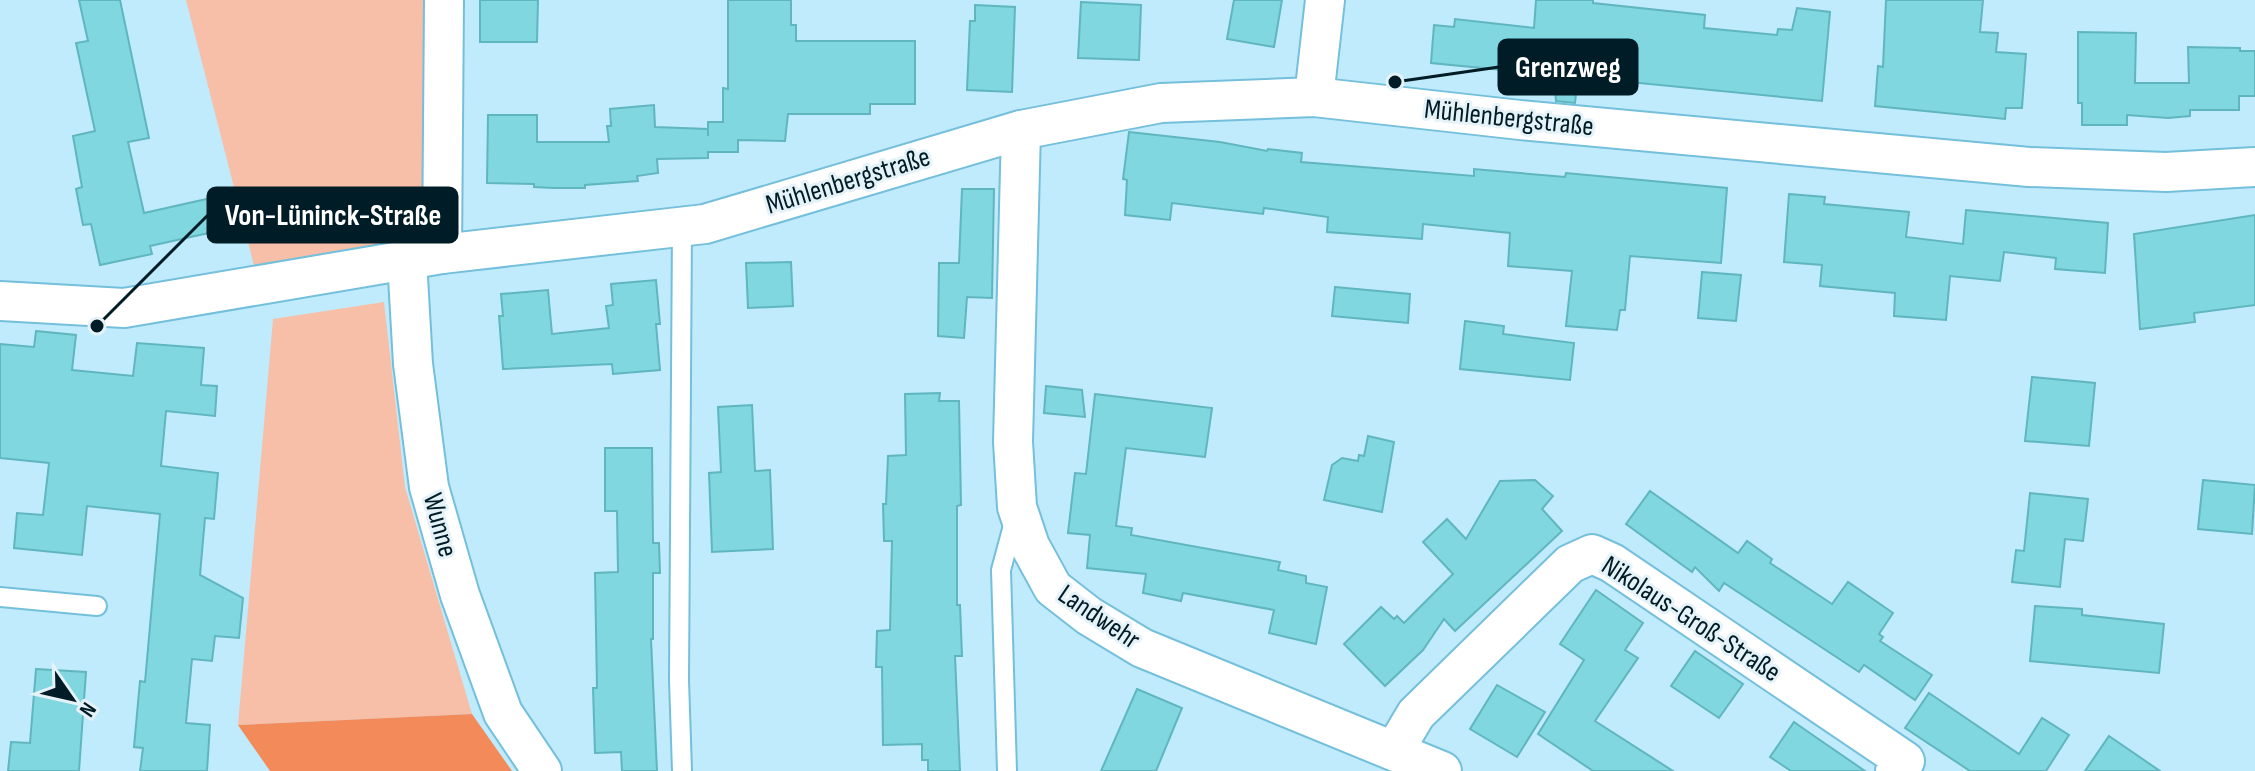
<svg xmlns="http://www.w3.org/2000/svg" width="2255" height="771" viewBox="0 0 2255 771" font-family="'Sofia Sans Condensed',sans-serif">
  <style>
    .green { fill: #f7bfa7 }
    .forest { fill: #f38a5a }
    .building { fill: #80d7e0; stroke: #5fb6bf; stroke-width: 2 }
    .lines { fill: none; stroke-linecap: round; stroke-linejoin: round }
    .service-casing { stroke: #74bfdb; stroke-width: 22 }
    .minor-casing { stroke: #74bfdb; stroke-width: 42 }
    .service { stroke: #fff; stroke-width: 18 }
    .minor { stroke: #fff; stroke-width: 38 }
    .labels { text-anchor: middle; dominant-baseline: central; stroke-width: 6; stroke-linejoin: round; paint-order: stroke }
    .street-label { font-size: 28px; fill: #001c26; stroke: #e5f3f9 }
    .leader { fill: none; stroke: #001c26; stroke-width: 3 }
    .callout-dot { fill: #001c26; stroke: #e5f3f9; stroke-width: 3 }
    .callout { fill: #001c26; stroke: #001c26; stroke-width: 3 }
    .callout-label { font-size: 30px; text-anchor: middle; font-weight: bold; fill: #fff }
  </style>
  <rect width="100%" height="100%" fill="#c0ebfd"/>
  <g class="green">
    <polygon points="186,0 444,0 442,254 259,285"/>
    <polygon points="384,302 405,487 472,714 238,725 273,319"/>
  </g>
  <polygon class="forest" points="472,714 512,771 270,771 238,725"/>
  <g class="building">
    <polygon points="79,0 120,0 149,138 128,142 144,213 229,194 236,227 150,246 152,254 100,265 91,224 83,225 76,189 82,187 73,136 95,131 76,43 88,41"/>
    <polygon points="480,0 538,0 537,42 480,42"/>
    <polygon points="728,0 791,0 791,25 796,25 796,41 915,41 915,104 870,104 870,114 788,114 785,141 738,140 738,152 708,152 708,158 657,159 658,173 637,176 638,181 585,185 585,188 554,188 534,187 534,184 487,183 488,115 537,115 537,142 609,142 607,126 611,126 610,109 654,105 655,127 708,129 708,136 708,122 723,122 723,88 728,89"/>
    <polygon points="1234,0 1282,0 1274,47 1227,39"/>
    <polygon points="1536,0 1593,0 1593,3 1705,15 1704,28 1777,35 1778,29 1792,30 1797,8 1830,12 1822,101 1578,77 1575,103 1556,101 1554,75 1431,63 1434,25 1454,27 1455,19 1534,28"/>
    <polygon points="1886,0 1983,0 1980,32 1998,33 1996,52 2026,54 2022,108 2006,108 2005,119 1875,106 1878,66 1883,67"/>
    <polygon points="1081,2 1141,5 1139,60 1078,58"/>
    <polygon points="975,5 1015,7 1012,92 967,90 970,21 975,21"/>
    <polygon points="2078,32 2136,33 2135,83 2189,83 2188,47 2240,48 2240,51 2255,51 2255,96 2239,96 2239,110 2190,110 2190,116 2168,118 2127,115 2127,125 2082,125 2082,103 2078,103"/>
    <polygon points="1129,132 1220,142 1267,151 1268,149 1302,153 1301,162 1474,176 1474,169 1565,177 1566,173 1727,188 1721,263 1630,256 1625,310 1620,310 1617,330 1566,326 1572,271 1508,266 1510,233 1423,224 1422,239 1327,232 1328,217 1264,208 1263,214 1172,203 1170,220 1125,215 1127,180 1123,179"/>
    <polygon points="962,189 994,189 992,298 967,297 964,338 938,336 939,263 959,263"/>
    <polygon points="1789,194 1825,197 1824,204 1909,212 1906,237 1963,244 1966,210 2108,223 2105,273 2055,269 2056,258 2004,252 2000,281 1950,276 1946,320 1894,316 1895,293 1820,286 1822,265 1784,262"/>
    <polygon points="2255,215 2255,305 2194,313 2195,322 2140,329 2134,234"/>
    <polygon points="791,262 793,306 748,308 746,263"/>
    <polygon points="1702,272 1741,275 1736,321 1698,318"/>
    <polygon points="656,280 660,324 656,324 660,370 613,374 612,364 503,369 499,316 503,316 501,294 548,290 552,334 609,328 606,306 613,305 611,284"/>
    <polygon points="1335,287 1410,294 1408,323 1332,316"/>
    <polygon points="1465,321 1504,326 1503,334 1574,343 1570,380 1460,369"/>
    <polygon points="36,331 76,335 72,370 133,376 137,343 204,348 201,385 217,386 215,416 166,411 161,466 218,473 214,519 205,518 200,575 243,598 239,638 215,636 212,661 192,659 186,723 210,725 207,771 140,771 143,748 134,747 140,681 145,682 160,514 87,506 82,555 14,548 17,513 43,515 49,463 0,458 0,344 34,347"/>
    <polygon points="2032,377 2095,383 2089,446 2025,441"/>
    <polygon points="1046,386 1082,390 1085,417 1044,413"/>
    <polygon points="940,393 939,401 959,401 961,505 957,506 957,605 960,605 962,656 955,656 960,771 928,771 928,760 922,760 922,744 883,745 882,667 876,667 877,631 890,630 892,541 884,541 883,504 886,504 888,456 906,455 905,394"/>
    <polygon points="1095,394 1212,408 1205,457 1126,448 1116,526 1132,528 1131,535 1280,562 1278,570 1306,576 1306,583 1327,587 1316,644 1269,633 1274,610 1183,593 1181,601 1143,593 1146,574 1087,568 1090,535 1068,533 1075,473 1086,474"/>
    <polygon points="752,405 755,471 770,470 773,549 712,552 709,473 721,472 718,407"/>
    <polygon points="1368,436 1394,442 1382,512 1324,500 1332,465 1342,458 1358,461 1359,455 1364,456"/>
    <polygon points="605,448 652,448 653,543 659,543 660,573 653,573 653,639 651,639 657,771 622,771 621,752 595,753 593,688 597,688 595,573 618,572 617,511 605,511"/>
    <polygon points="1535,480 1553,496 1542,509 1562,531 1455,631 1444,619 1423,650 1385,686 1344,644 1381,607 1394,619 1397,616 1404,623 1453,574 1423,542 1447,519 1466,539 1500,481"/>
    <polygon points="2203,480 2255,485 2252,534 2198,529"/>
    <polygon points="1650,491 1738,553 1747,541 1772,559 1770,563 1832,604 1848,582 1893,613 1879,634 1883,637 1880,641 1932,675 1915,700 1864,665 1859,672 1724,583 1719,591 1695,567 1692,572 1626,524"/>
    <polygon points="2030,493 2088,499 2083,541 2065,539 2060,587 2012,582 2016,550 2024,551"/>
    <polygon points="1596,590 1643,623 1625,650 1638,658 1595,721 1673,771 1593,771 1538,734 1584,660 1560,644"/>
    <polygon points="2035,606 2082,609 2082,615 2164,624 2159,673 2030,661"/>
    <polygon points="1695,651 1743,684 1719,718 1671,686"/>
    <polygon points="36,669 86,672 79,771 8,771 11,742 30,743"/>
    <polygon points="1497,685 1545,712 1517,757 1470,729"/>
    <polygon points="1137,689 1182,708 1156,771 1101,771"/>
    <polygon points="1929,693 2019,754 2042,718 2069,735 2046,771 1970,771 1905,728"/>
    <polygon points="1794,722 1817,738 1865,771 1791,771 1770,757"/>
    <polygon points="2109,736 2160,771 2085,771"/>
  </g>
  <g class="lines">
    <defs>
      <g id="service">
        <polyline points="0,597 97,606"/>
        <polyline points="682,771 679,680 682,227"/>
        <polyline points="1007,771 1001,570 1015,518"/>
      </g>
      <g id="minor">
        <polyline points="1314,97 1325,0"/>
        <polyline points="1021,130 1013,442 1017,507 1030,546 1053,588 1089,616 1142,648 1442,771"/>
        <polyline points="442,254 444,0"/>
        <polyline points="407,260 413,364 429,487 460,595 503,713 542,771"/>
        <polyline points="0,301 124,308 442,254 705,224 1021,130 1161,103 1314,97 1520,120 2029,167 2166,172 2255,167"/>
        <polyline points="1394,751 1416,714 1570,564 1592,554 1612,563 1905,761 1895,771"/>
      </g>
    </defs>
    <use href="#service" class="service-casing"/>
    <use href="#minor" class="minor-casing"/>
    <use href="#service" class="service"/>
    <use href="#minor" class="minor"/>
  </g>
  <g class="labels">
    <g class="street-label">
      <text transform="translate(1509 118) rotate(6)">Mühlenbergstraße</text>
      <text transform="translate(848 181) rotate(-17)">Mühlenbergstraße</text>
      <text transform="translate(440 525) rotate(75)">Wunne</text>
      <text transform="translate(1099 617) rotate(34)">Landwehr</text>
      <text transform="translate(1691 619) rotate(33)">Nikolaus-Groß-Straße</text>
    </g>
  </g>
  <path class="leader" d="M1395 82L1499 67M97 326L208 215"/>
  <g class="callout-dot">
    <circle cx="1395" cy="82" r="8"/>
    <circle cx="97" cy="326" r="8"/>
  </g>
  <g class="callout">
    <rect x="1499" y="40" width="138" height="54" rx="8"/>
    <rect x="208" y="188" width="249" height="54" rx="8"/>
  </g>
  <g class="callout-label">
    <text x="1568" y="77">Grenzweg</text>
    <text x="333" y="225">Von-Lüninck-Straße</text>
  </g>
  <g transform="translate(72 699) rotate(124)" stroke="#e5f3f9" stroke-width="6" paint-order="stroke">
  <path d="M0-6L14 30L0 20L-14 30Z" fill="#001c26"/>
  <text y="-12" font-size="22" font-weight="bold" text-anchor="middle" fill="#001c26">N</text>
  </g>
</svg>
